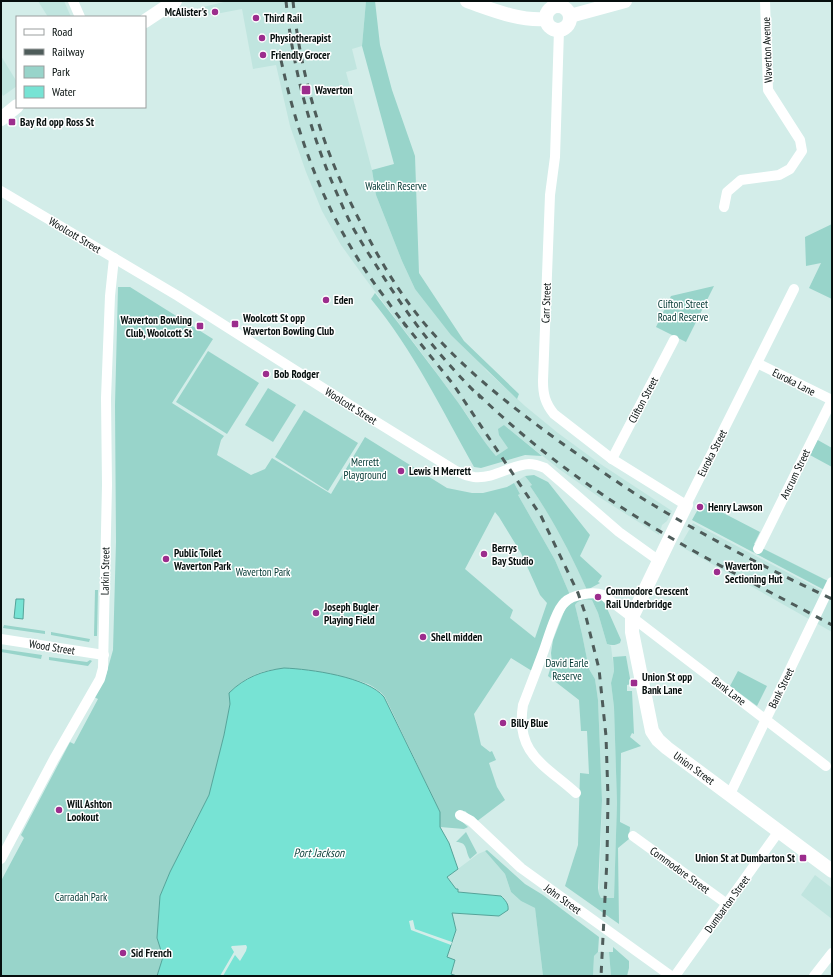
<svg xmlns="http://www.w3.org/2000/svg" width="833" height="977" viewBox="0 0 833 977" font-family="'PT Sans Narrow',sans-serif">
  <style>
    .built { fill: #c0e5df }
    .green { fill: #98d4ca; fill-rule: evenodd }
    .water { fill: #77e3d4; stroke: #55a399 }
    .pier { fill: #d3ede9 }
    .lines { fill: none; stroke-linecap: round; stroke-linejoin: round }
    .street { stroke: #fff; stroke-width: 10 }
    .secondary { stroke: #fff; stroke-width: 14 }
    .rail { stroke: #4e5c5a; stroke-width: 3; stroke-dasharray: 7 7; stroke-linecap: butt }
    .poi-dot { fill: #9c2d8d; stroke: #fff; stroke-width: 1.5 }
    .labels { text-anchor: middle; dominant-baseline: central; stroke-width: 3; stroke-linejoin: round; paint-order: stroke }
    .poi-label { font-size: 11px; font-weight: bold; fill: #060f0e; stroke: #fff; text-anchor: start }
    .street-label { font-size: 11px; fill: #060f0e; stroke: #fff }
    .park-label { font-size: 11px; fill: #013732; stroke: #fff }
    .water-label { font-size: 12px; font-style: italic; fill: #184943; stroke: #fff }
  </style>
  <rect width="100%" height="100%" fill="#d3ede9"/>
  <g class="built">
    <polygon points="38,1 64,1 71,17 48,17"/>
    <polygon points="228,1 366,1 362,46 352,49 357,69 346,72 372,170 376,195 402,261 415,289 487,371 525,406 558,433 599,463 672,511 667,521 662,525 659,535 599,497 559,469 504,425 508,448 496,456 486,444 465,412 430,364 364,277 341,245 322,211 306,172 290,126 276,65 253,69 242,9 205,16 203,7"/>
    <polygon points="1,56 17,82 17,86 3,96 1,92"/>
    <polygon points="525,476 532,485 530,486 556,525 571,553 587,590 570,595 555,560 518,495 520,494 514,483"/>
    <polygon points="693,523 832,596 832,632 680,546"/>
    <polygon points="585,599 592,600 598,613 607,644 611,646 614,671 611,683 614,707 617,803 614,899 601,898 599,894 602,800 598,700 595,679 589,669 582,634 575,605 577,601"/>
    <polygon points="485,851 505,874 511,892 521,901 535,908 543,976 457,976 451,974 447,957 456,930 452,913 499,916 501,896 458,892 447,877 478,854"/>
    <polygon points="815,875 832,888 832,919 801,895"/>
    <polygon points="598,952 609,952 611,976 593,976 594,956"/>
  </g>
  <g class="green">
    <polygon points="366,1 375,1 380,45 392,90 415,156 419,273 464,341 519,394 517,399 451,335 415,289 402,261 376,195 372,170 394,164 362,46"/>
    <polygon points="832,224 832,299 809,288 821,263 806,266 805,237"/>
    <polygon points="714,286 686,342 656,327 671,296"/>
    <path d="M118,287H130L213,339L172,403L224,436L221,440L217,455L251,475L265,469L272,458L331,494L365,437L447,488L472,493H483L507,487L514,483L520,494L518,495L555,560L570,595L532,671L511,658L474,714L481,745L490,752L492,751L496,760L489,763L497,787L505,800L476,822L465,811L457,817L468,827L464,829L440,827V812L385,697C380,691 374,687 368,684C346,676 294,666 271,670C254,673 241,681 229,693L230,704L224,735L209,795L170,872L160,896L157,938L163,957L157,976H1V881L24,838L21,835L70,742L74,744L98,699L94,697L106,675L113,650L116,542L115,405ZM495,512L499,517L521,553L540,595L547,603L535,638L510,618L513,610L465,569Z"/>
    <path d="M375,293C403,329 430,364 457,401C470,419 481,439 496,456L508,448L499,435L498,429L504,425L542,456L525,455L481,468L474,467C442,410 413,350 371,299Z"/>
    <polygon points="208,351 259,383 227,434 176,402"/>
    <polygon points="268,388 296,405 273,442 245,425"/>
    <polygon points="304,410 358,443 328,491 275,457"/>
    <polygon points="816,439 832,448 832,467 808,454"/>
    <path d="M534,475L548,482L590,535L580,556L602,576L598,582L600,583L587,590C571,554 553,519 530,486L532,485L525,476Z"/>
    <polygon points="702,502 760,532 754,544 832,583 830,593 692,520"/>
    <polygon points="95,590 98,590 97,636 94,636"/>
    <path d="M592,596L602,600L605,604L621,640L620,643C616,645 612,646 607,644L598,613L592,600C585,599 579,599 575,605L582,634L589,669L595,679L598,700L602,800L598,888L599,894L601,898H614L617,803L614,707L611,683L614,671L613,657L626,656L631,684L627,685V691H632L634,734L632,733L630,737L641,746L621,753L620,822L630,827L629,839L618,848L619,924L565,886L578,845L580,773L589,774L587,731H581L579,700L548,676L552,663L551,653L553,640L565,609L574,601Z"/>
    <polygon points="4,625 45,631 45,634 3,628"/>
    <polygon points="51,632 90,639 89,642 51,635"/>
    <polygon points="1,649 42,655 41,659 1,652"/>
    <polygon points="49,657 87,662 90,660 92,661 88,666 49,660"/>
    <polygon points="738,671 767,686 757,706 730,686"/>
    <path d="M466,832L477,853L470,859C465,851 468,842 456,842Z"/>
    <polygon points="487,850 525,884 543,895 599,937 598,952 594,956 593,976 543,976 535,908 521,901 511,892 505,874 485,851"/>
    <polygon points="613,947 629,961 629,968 627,976 611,976 609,952 613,952"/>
  </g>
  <g class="water">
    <polygon points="16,599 24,599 23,619 14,618"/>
    <path d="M284,668C310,669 368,677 384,697L440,812V827L449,843L458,869L447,877L456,889H458V892L501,896C505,900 509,904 508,910L499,916L452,913L456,930L447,957L455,960L451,974L457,976H157L163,957L157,938L160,896L170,872L209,795L224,735L230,704L229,693C245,677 262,671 284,668Z"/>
  </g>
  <g class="pier">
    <polygon points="413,920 415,929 452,942 451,945 411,930 409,921"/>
    <polygon points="246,945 247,947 246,951 240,961 235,955 223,976 220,976 234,952 231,947 232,946"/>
  </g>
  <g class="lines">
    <g class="street">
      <polyline points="73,1 80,17"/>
      <polyline points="558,7 559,1"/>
      <path d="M559,30L555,157L550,195L543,381C543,394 545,403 554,414L612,459L686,505L794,289"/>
      <path d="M1,191L178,296L375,421L456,471C462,474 468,476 474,477C495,479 510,465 529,464C535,464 540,466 545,468L619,532L658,560"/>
      <polyline points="724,207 727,192 741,180 779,175 790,169 802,151 800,140 768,90 765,1"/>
      <polyline points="757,363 832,400"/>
      <polyline points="612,459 674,340"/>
      <polyline points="758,549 832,400"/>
      <polyline points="1,639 104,655"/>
      <path d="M576,793C545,765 515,754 523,705C530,687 537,669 544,650C548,639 556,610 565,602C572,595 593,591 603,595L826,766"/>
      <polyline points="730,794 832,582"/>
      <polyline points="460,815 471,821 521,868 671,976"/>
      <polyline points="633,836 727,904"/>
      <polyline points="1,859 54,759 100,679 103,668 107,485 106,398 110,296 114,258"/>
      <polyline points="675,976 779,831"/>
      <polyline points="814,976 832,953"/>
    </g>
    <g class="secondary">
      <path d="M467,1C493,10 519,21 546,19"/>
      <circle cx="558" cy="18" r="12"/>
      <polyline points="570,16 625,1"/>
      <polyline points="145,21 175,1"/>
      <polyline points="1,119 17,106"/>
      <polyline points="686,505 632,617 632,632 652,731 658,740 667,748 832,871"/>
    </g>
    <g class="rail">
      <path d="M286,1C292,63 308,125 332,182C338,196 344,210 351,224C360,241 371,257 381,273C410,319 442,360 481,398"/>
      <path d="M293,1C301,81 325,156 363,227C384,269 409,309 442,343C478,381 520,413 563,444C593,465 623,487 655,506C712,540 772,571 832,599"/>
      <path d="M281,60C300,148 331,228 386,299C392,308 399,317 406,326"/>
      <polyline points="403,322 453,384 541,516 578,593 585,613 599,669 606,736 608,797 607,859 601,976"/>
      <path d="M478,394C528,443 584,484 643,521C704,559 769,591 832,625"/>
    </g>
  </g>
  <g class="poi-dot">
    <circle cx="215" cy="12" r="4"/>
    <circle cx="256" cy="18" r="4"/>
    <circle cx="262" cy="38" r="4"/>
    <circle cx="263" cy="55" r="4"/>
    <rect x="301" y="85" width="10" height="10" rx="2"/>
    <rect x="8" y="118" width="8" height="8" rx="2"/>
    <circle cx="326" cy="300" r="4"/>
    <rect x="231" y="320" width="8" height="8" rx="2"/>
    <rect x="196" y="322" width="8" height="8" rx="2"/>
    <circle cx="266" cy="374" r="4"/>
    <circle cx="401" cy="471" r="4"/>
    <circle cx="700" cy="507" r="4"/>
    <circle cx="484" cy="554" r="4"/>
    <circle cx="166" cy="559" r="4"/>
    <circle cx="717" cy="572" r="4"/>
    <circle cx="598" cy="597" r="4"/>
    <circle cx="316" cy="613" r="4"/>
    <circle cx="423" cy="637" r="4"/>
    <rect x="630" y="679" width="8" height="8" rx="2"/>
    <circle cx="503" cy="723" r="4"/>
    <circle cx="59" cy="810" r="4"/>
    <rect x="799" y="854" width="8" height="8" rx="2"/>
    <circle cx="123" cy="953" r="4"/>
  </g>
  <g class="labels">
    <g class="poi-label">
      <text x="207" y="12" text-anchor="end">McAlister's</text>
      <text x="264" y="18">Third Rail</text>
      <text x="270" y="38">Physiotherapist</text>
      <text x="271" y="55">Friendly Grocer</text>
      <text x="315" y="90">Waverton</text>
      <text x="20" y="122">Bay Rd opp Ross St</text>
      <text x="334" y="300">Eden</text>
      <text x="243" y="318">Woolcott St opp<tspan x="243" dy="13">Waverton Bowling Club</tspan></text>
      <text x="192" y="320" text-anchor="end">Waverton Bowling<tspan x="192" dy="13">Club, Woolcott St</tspan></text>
      <text x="274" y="374">Bob Rodger</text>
      <text x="409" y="471">Lewis H Merrett</text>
      <text x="708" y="507">Henry Lawson</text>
      <text x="492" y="548">Berrys<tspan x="492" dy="13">Bay Studio</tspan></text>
      <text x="174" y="553">Public Toilet<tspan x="174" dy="13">Waverton Park</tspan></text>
      <text x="725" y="566">Waverton<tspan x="725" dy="13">Sectioning Hut</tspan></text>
      <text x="606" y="591">Commodore Crescent<tspan x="606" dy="13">Rail Underbridge</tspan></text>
      <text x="324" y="607">Joseph Bugler<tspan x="324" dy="13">Playing Field</tspan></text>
      <text x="431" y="637">Shell midden</text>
      <text x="642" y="677">Union St opp<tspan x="642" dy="13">Bank Lane</tspan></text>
      <text x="511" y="723">Billy Blue</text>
      <text x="67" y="804">Will Ashton<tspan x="67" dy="13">Lookout</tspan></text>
      <text x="795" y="858" text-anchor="end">Union St at Dumbarton St</text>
      <text x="131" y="953">Sid French</text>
    </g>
    <g class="street-label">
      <text transform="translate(767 50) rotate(-92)">Waverton Avenue</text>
      <text transform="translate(75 235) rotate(31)">Woolcott Street</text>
      <text transform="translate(546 303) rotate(-88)">Carr Street</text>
      <text transform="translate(794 382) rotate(27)">Euroka Lane</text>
      <text transform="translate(643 400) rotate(-62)">Clifton Street</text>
      <text transform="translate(351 406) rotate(32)">Woolcott Street</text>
      <text transform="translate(712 453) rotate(-63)">Euroka Street</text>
      <text transform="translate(795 474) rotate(-64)">Ancrum Street</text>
      <text transform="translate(105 571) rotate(-89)">Larkin Street</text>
      <text transform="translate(52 647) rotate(9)">Wood Street</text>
      <text transform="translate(781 688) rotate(-64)">Bank Street</text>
      <text transform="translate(729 691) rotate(37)">Bank Lane</text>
      <text transform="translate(694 768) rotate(36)">Union Street</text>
      <text transform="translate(680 870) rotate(36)">Commodore Street</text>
      <text transform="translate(563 899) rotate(36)">John Street</text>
      <text transform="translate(727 904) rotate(-54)">Dumbarton Street</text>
    </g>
    <g class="park-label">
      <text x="396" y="186">Wakelin Reserve</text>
      <text x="683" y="304">Clifton Street<tspan x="683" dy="13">Road Reserve</tspan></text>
      <text x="365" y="462">Merrett<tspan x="365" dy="13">Playground</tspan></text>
      <text x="263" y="572">Waverton Park</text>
      <text x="567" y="663">David Earle<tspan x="567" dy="13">Reserve</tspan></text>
      <text x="81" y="897">Carradah Park</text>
    </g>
    <g class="water-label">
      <text x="319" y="852">Port Jackson</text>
    </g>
  </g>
  <rect width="833" height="977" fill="none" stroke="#060f0e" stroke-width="4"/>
  <rect x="16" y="16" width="130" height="92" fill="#ffffff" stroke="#9b9f9f"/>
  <rect x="24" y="29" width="20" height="6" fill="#ffffff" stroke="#9b9f9f"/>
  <text x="52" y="36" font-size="12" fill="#060f0e">Road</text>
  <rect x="24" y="49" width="20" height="6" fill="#4e5c5a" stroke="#9b9f9f"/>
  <text x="52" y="56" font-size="12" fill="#060f0e">Railway</text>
  <rect x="24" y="66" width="20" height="12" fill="#98d4ca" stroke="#9b9f9f"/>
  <text x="52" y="76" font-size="12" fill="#060f0e">Park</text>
  <rect x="24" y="86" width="20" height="12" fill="#77e3d4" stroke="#9b9f9f"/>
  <text x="52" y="96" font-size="12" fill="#060f0e">Water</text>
</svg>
